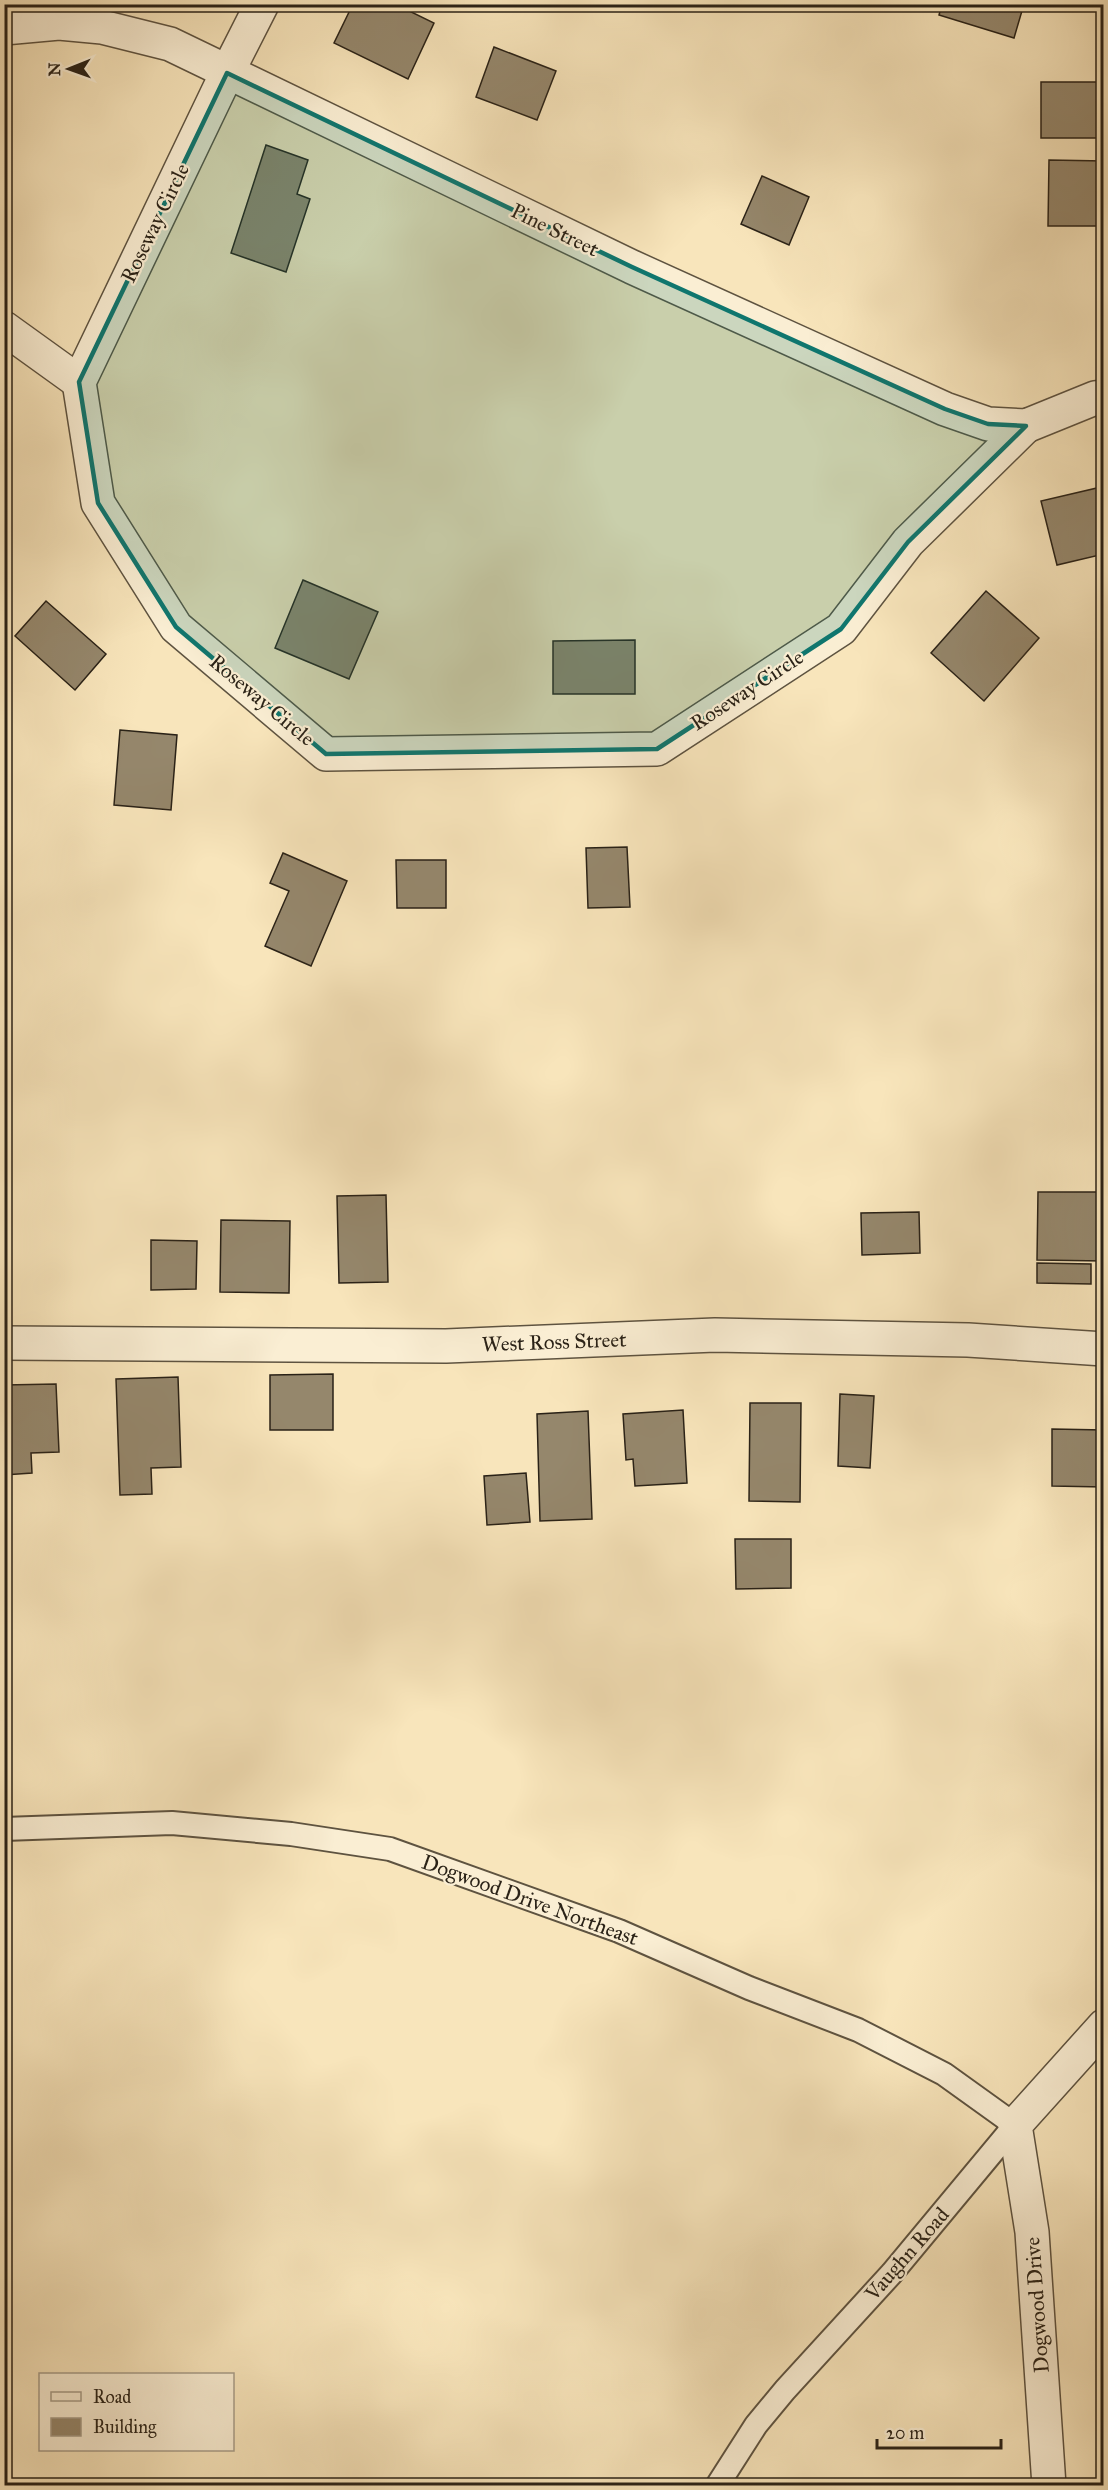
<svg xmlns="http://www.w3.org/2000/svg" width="1108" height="2490" viewBox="0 0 1108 2490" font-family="'IM FELL Great Primer',serif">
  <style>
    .building { fill: #95876c; stroke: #2a2217; stroke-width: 1.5 }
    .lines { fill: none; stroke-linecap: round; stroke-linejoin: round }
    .lane-casing { stroke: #5e5340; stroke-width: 26 }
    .street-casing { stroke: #5e5340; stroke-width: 36 }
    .lane { stroke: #faeed3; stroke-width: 22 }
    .street { stroke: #faeed3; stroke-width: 33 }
    .marked { fill: #0f766e; fill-opacity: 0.2; stroke: #0f766e; stroke-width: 4.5; stroke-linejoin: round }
    .labels { text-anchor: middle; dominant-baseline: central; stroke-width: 4.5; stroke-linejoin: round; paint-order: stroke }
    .street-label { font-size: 21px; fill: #2a2217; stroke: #faeed3 }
  </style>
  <rect width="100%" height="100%" fill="#f8e5bb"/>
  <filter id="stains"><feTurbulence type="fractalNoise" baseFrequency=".00333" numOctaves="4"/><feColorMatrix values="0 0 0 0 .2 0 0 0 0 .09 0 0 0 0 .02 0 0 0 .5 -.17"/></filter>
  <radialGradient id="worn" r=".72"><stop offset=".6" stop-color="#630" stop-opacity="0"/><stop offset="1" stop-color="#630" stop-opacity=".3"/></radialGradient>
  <g class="building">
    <polygon points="353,4 395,4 434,23 408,79 334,43"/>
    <polygon points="942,4 1024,4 1014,38 939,15"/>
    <polygon points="494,47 556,71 537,120 476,97"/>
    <rect x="1041" y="82" width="63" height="56"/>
    <polygon points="266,145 308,160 297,194 310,199 286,272 231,253"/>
    <polygon points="1049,160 1104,161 1104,226 1048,226"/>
    <polygon points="762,176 809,197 789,245 741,224"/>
    <polygon points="1097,488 1104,514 1104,554 1057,565 1041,501"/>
    <polygon points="303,580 378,612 349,679 275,648"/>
    <polygon points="986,591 1039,638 984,701 931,653"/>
    <polygon points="46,601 106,654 75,690 15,636"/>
    <polygon points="635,640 635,694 553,694 553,641"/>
    <polygon points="120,730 177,735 171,810 114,805"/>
    <polygon points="627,847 630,907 588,908 586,848"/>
    <polygon points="283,853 347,881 311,966 265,946 289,891 270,883"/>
    <polygon points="396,860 446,860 446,908 397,908"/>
    <polygon points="1038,1192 1104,1192 1104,1261 1037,1260"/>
    <polygon points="386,1195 388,1282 339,1283 337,1196"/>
    <polygon points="919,1212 920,1253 862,1255 861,1213"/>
    <polygon points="221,1220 290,1221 289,1293 220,1292"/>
    <polygon points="151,1240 197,1241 196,1289 151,1290"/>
    <polygon points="1037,1263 1091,1264 1091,1284 1037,1283"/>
    <polygon points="333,1374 333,1430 270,1430 270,1375"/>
    <polygon points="178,1377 181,1467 151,1468 152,1494 120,1495 116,1379"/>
    <polygon points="56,1384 59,1452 31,1453 32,1473 4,1475 4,1385"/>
    <polygon points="840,1394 874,1396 870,1468 838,1466"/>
    <polygon points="750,1403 801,1403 800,1502 749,1501"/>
    <polygon points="683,1410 687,1483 635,1486 633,1459 626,1460 623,1414"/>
    <polygon points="588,1411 592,1519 540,1521 537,1414"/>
    <polygon points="1052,1429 1104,1430 1104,1487 1052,1486"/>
    <polygon points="526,1473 530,1522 487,1525 484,1476"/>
    <polygon points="735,1539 791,1539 791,1588 736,1589"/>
  </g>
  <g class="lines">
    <defs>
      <polyline id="lane" points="4,1829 172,1823 291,1834 390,1849 619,1931 749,1988 858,2030 944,2074 1015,2125 892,2273 785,2390 756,2425 717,2486"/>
      <g id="street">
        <polyline points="262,4 227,73 79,382 98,503 176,627 326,754 657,749 841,629 908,542 1026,426"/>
        <polyline points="4,28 59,23 102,27 170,44 632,267 945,409 988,424 1026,426 1095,398 1104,397"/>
        <polyline points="4,328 79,382"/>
        <polyline points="4,1343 446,1346 715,1335 968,1340 1104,1349"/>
        <polyline points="1049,2486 1032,2232 1015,2125 1104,2026"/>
      </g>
    </defs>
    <use href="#lane" class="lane-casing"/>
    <use href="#street" class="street-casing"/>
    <use href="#lane" class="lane"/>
    <use href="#street" class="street"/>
  </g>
  <path class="marked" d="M227,73L632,267L945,409L988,424L1026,426L908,542L841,629L657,749L326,754L176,627L98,503L79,382Z"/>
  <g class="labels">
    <g class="street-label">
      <text transform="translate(155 223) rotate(-64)">Roseway Circle</text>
      <text transform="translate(555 230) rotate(26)">Pine Street</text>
      <text transform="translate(747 690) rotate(-33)">Roseway Circle</text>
      <text transform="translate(262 700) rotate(40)">Roseway Circle</text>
      <text transform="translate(554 1342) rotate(-2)">West Ross Street</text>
      <text transform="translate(530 1900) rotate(20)">Dogwood Drive Northeast</text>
      <text transform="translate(907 2254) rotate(-49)">Vaughn Road</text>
      <text transform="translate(1037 2305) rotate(-94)">Dogwood Drive</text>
    </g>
  </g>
  <rect width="1108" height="2490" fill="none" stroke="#f8e5bb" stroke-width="24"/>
  <rect x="6" y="6" width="1096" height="2478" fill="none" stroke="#2a2217" stroke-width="3"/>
  <rect x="12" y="12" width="1084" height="2466" fill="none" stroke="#2a2217" stroke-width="1.5"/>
  <rect x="39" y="2373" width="195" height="78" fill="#faeed3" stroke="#a79c88" stroke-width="1.5"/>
  <rect x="51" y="2392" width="30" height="9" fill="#faeed3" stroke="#a79c88" stroke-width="1.5"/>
  <text x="93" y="2403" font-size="18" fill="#2a2217">Road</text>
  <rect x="51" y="2418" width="30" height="18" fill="#95876c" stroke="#a79c88" stroke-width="1.5"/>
  <text x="93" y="2433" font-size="18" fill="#2a2217">Building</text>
  <g transform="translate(69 69) rotate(269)" stroke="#faeed3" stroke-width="4.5" paint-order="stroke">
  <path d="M0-4.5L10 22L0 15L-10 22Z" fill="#2a2217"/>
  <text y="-9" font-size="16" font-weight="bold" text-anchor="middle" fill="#2a2217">N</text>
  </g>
  <path d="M877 2439v9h124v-9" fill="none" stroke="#2a2217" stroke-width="3"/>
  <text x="886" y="2439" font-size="18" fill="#2a2217" stroke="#faeed3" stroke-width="4.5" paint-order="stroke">20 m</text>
  <rect width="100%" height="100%" filter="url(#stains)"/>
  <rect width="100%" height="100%" fill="url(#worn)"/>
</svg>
